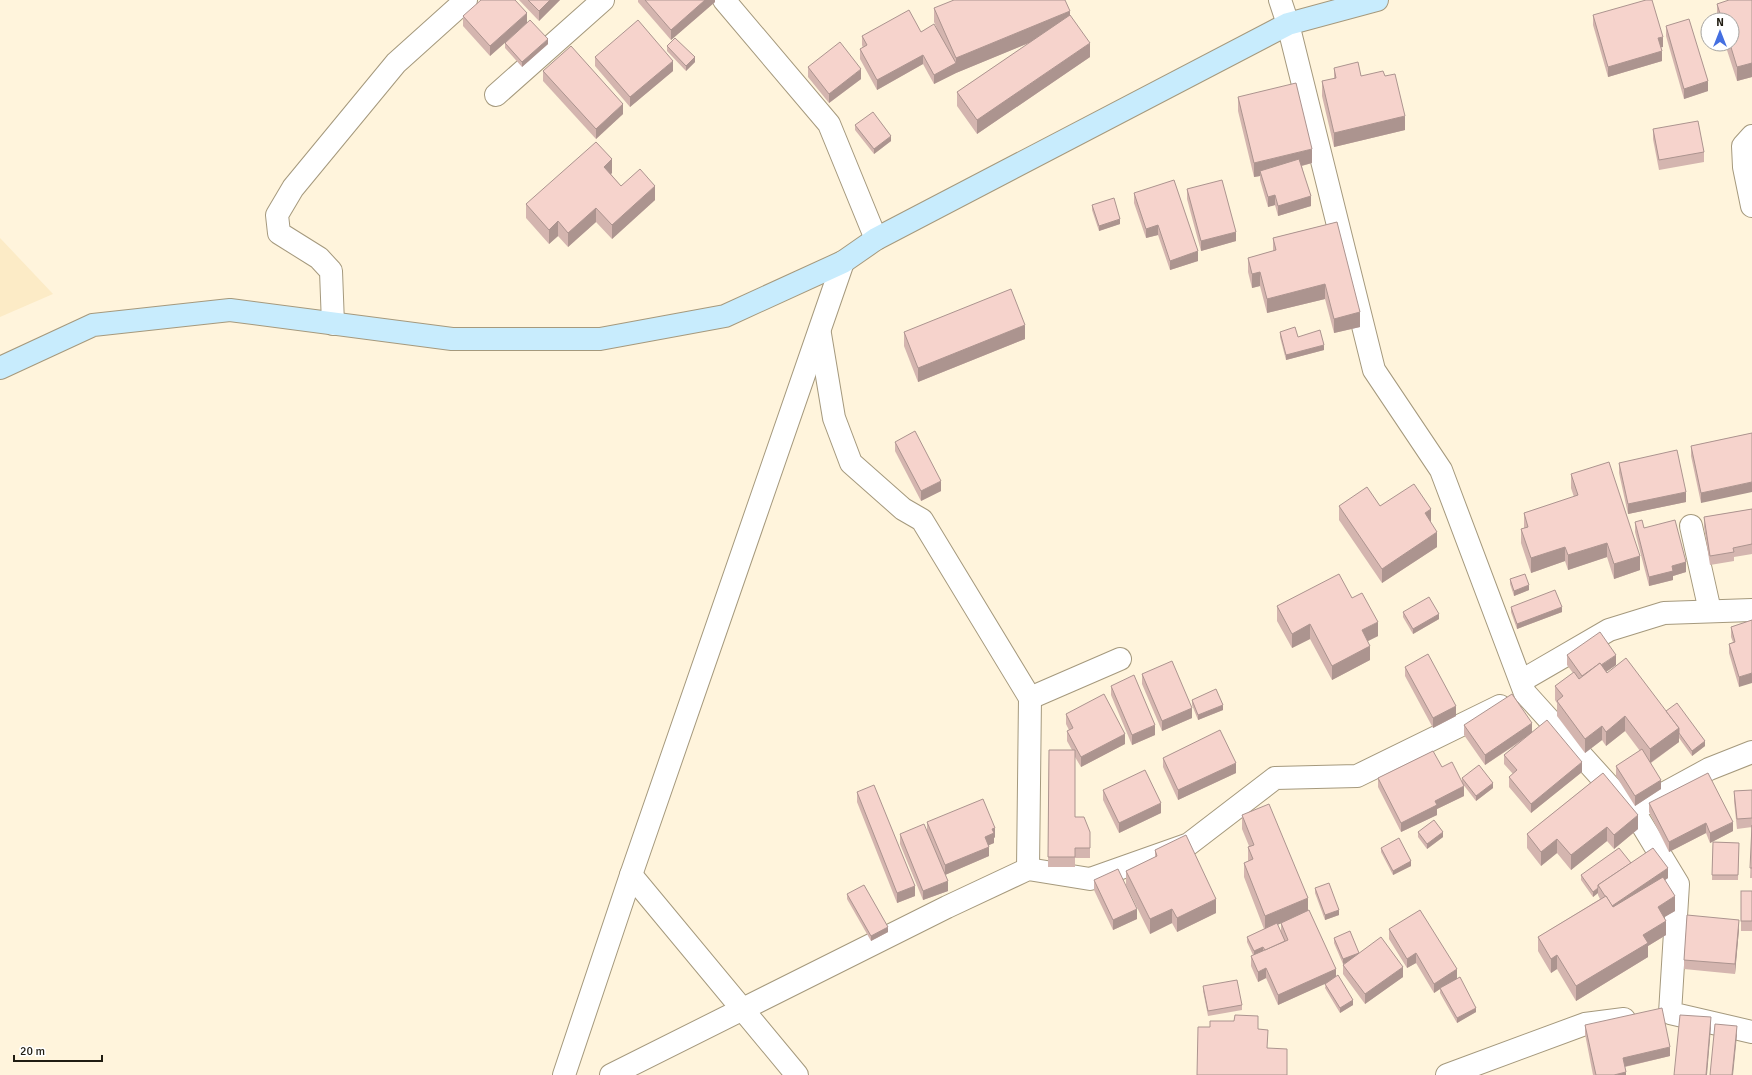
<svg xmlns="http://www.w3.org/2000/svg" width="1752" height="1075" viewBox="0 0 1752 1075" font-family="Signika,sans-serif">
  <style>
    .built { fill: #fcebc6 }
    .lines { fill: none; stroke-linecap: round; stroke-linejoin: round }
    .street-casing { stroke: #a5997d; stroke-width: 24 }
    .secondary-casing { stroke: #a5997d; stroke-width: 24 }
    .street { stroke: #fff; stroke-width: 22 }
    .secondary { stroke: #c8ecfd; stroke-width: 22 }
    .wall { fill: #d4b5af; fill-rule: evenodd }
    .shaded-wall { fill: #ac948f }
    .building { fill: #f6d3cc; stroke: #ac948f }
  </style>
  <rect width="100%" height="100%" fill="#fff4dc"/>
  <polygon class="built" points="0,238 53,294 0,317"/>
  <g class="lines">
    <defs>
      <g id="street">
        <polyline points="724,0 829,124 876,239"/>
        <polyline points="1280,0 1288,24 1374,370 1441,470 1525,693 1638,818 1678,884 1670,1013 1752,1032"/>
        <polyline points="496,95 603,0"/>
        <polyline points="1752,136 1743,146 1744,167 1752,206"/>
        <polyline points="333,324 331,271 319,258 279,233 277,215 293,188 396,63 466,0"/>
        <polyline points="820,334 834,418 851,463 903,509 922,520 1030,698 1028,869"/>
        <polyline points="1691,526 1710,611"/>
        <polyline points="1521,681 1609,630 1664,613 1752,610"/>
        <polyline points="1030,698 1120,659"/>
        <polyline points="1632,811 1709,769 1752,752"/>
        <polyline points="631,875 797,1075"/>
        <polyline points="564,1075 631,875 843,262"/>
        <polyline points="611,1075 947,907 1028,869 1090,879 1189,844 1275,778 1357,776 1500,706"/>
        <polyline points="1447,1075 1585,1024 1624,1019"/>
      </g>
      <polyline id="secondary" points="0,368 93,325 230,310 452,339 600,339 725,316 843,262 876,239 1288,24 1377,0"/>
    </defs>
    <use href="#street" class="street-casing"/>
    <use href="#secondary" class="secondary-casing"/>
    <use href="#street" class="street"/>
    <use href="#secondary" class="secondary"/>
  </g>
  <g class="wall">
    <polygon points="519,0 560,0 539,21"/>
    <polygon points="638,0 715,0 715,2 671,40 638,2"/>
    <polygon points="1752,0 1752,77 1737,81 1725,44 1732,44 1732,20 1718,20 1717,18 1717,4"/>
    <polygon points="934,8 1070,15 1090,57 977,134 957,106 957,92 1031,42 956,73 934,84 923,64 877,90 860,59 860,49 863,48 862,45 862,36 921,32 937,29 934,22"/>
    <polygon points="1593,15 1663,47 1661,47 1662,61 1608,77 1593,25"/>
    <polygon points="463,16 527,23 490,56 463,26"/>
    <polygon points="1666,26 1708,91 1684,99 1666,36"/>
    <polygon points="505,43 548,44 522,67 505,48"/>
    <polygon points="667,46 695,62 686,71 667,51"/>
    <polygon points="595,57 673,71 630,107 595,66"/>
    <polygon points="808,67 861,79 829,103 808,77"/>
    <polygon points="1334,68 1361,76 1385,76 1405,130 1334,147 1322,96 1322,81 1334,79"/>
    <polygon points="543,71 623,114 596,139 543,81"/>
    <polygon points="1238,97 1312,163 1302,166 1311,206 1278,216 1275,205 1268,207 1260,180 1260,176 1254,177 1238,111"/>
    <polygon points="855,125 891,141 874,154 855,130"/>
    <polygon points="1653,129 1704,152 1704,162 1659,170 1653,139"/>
    <polygon points="612,173 611,174 621,186 655,200 612,239 596,222 568,247 558,236 549,244 526,218 526,204"/>
    <polygon points="1187,189 1236,241 1201,251 1187,199"/>
    <polygon points="1134,193 1198,261 1170,270 1158,235 1146,238 1134,203"/>
    <polygon points="1092,205 1120,224 1099,231 1092,210"/>
    <polygon points="1337,222 1360,327 1334,333 1325,299 1267,313 1260,286 1252,288 1248,272 1248,258 1273,251 1273,238"/>
    <polygon points="904,332 1025,339 918,382 904,346"/>
    <polygon points="1280,332 1324,350 1286,360 1280,337"/>
    <polygon points="1752,433 1701,503 1691,456 1691,446"/>
    <polygon points="895,442 941,491 921,501 895,451"/>
    <polygon points="1619,463 1686,502 1628,514 1619,473"/>
    <polygon points="1571,474 1640,570 1614,579 1607,557 1568,570 1565,561 1531,573 1521,543 1521,529 1524,528 1524,513 1574,497 1571,488"/>
    <polygon points="1339,506 1380,506 1437,547 1382,583 1339,520"/>
    <polygon points="1752,509 1752,554 1734,557 1734,561 1710,565 1704,527 1704,517"/>
    <polygon points="1635,522 1644,528 1686,572 1673,576 1673,580 1649,586 1635,532"/>
    <polygon points="1510,579 1529,590 1514,596 1510,584"/>
    <polygon points="1352,598 1378,636 1368,641 1370,660 1332,680 1310,639 1292,648 1277,621 1277,606"/>
    <polygon points="1511,607 1562,612 1517,629 1511,612"/>
    <polygon points="1403,612 1439,619 1413,634 1403,617"/>
    <polygon points="1752,620 1739,687 1729,653 1729,644 1733,642 1731,637 1731,627"/>
    <polygon points="1567,655 1616,665 1606,672 1607,673 1666,711 1705,746 1692,756 1679,738 1679,742 1651,763 1661,789 1635,806 1616,776 1616,766 1640,751 1625,731 1606,746 1602,740 1585,753 1557,716 1557,703 1555,700 1555,686 1573,673 1567,665"/>
    <polygon points="1405,667 1456,716 1433,728 1405,676"/>
    <polygon points="1142,674 1192,718 1162,731 1142,684"/>
    <polygon points="1111,686 1155,735 1132,745 1111,695"/>
    <polygon points="1192,700 1223,710 1198,720 1192,705"/>
    <polygon points="1066,714 1125,744 1081,767 1075,757 1075,817 1090,832 1090,858 1075,858 1075,867 1048,867 1049,750 1072,750 1067,741 1067,731 1069,730 1066,724"/>
    <polygon points="1464,725 1532,732 1582,772 1531,813 1509,787 1509,777 1513,774 1504,764 1504,755 1523,740 1485,765 1464,735"/>
    <polygon points="1163,758 1236,773 1178,800 1163,767"/>
    <polygon points="1442,767 1464,796 1437,809 1437,815 1401,832 1378,787 1378,778"/>
    <polygon points="1603,773 1638,829 1614,849 1607,841 1571,870 1557,853 1541,866 1527,848 1527,834"/>
    <polygon points="1462,778 1493,788 1476,801 1462,783"/>
    <polygon points="1103,790 1161,813 1119,833 1103,800"/>
    <polygon points="1752,790 1752,878 1750,878 1752,827 1737,829 1734,801 1734,791"/>
    <polygon points="857,792 915,896 897,903 857,802"/>
    <polygon points="1649,803 1733,831 1710,843 1706,833 1669,852 1649,812"/>
    <path d="M1242,815L1308,911L1336,977L1353,1005L1340,1013L1325,988L1326,983L1278,1005L1266,978L1258,982L1251,966V956L1253,955L1247,942V937L1264,929L1244,877V863L1248,861V847L1249,846L1242,829ZM1281,923V932L1277,925Z"/>
    <polygon points="927,822 995,837 994,838 994,843 988,845 989,856 945,875 927,831"/>
    <polygon points="1418,832 1443,837 1427,849 1418,837"/>
    <polygon points="900,834 948,891 923,900 900,844"/>
    <polygon points="1713,842 1739,843 1738,880 1712,880"/>
    <polygon points="1381,848 1411,866 1393,875 1381,852"/>
    <polygon points="1155,850 1216,913 1177,932 1172,923 1150,934 1126,885 1126,871 1155,857"/>
    <polygon points="1631,863 1668,878 1665,880 1675,911 1664,917 1666,935 1648,946 1648,957 1576,1001 1557,969 1551,973 1538,951 1538,937 1600,899 1598,895 1598,893 1593,897 1581,880 1581,875"/>
    <polygon points="1094,880 1137,919 1113,930 1094,890"/>
    <polygon points="1315,888 1339,915 1325,920 1315,893"/>
    <rect x="1741" y="891" width="11" height="40"/>
    <polygon points="847,894 888,932 871,941 847,899"/>
    <polygon points="1389,929 1457,979 1476,1012 1457,1023 1440,993 1440,989 1434,993 1416,963 1407,968 1389,939"/>
    <polygon points="1739,929 1735,974 1684,969 1684,960"/>
    <polygon points="1334,938 1359,953 1403,977 1365,1004 1343,974 1343,965 1345,963 1343,964 1334,943"/>
    <polygon points="1203,986 1242,1005 1242,1010 1208,1016 1203,991"/>
    <polygon points="1585,1025 1670,1056 1625,1067 1626,1075 1593,1075 1585,1034"/>
  </g>
  <g class="shaded-wall">
    <polygon points="550,0 560,0 539,21 539,11"/>
    <polygon points="705,0 715,0 715,2 671,40 671,30"/>
    <polygon points="1070,11 1070,26 956,73 934,84 934,75 956,63 956,58"/>
    <polygon points="527,13 527,23 490,56 490,46"/>
    <polygon points="1663,37 1663,47 1658,48 1658,38"/>
    <polygon points="548,39 548,44 522,67 522,62"/>
    <polygon points="1090,43 1090,57 977,134 977,120"/>
    <polygon points="1662,51 1662,61 1608,77 1608,67"/>
    <polygon points="923,55 923,64 877,90 877,80"/>
    <polygon points="695,57 695,62 686,71 686,66"/>
    <polygon points="673,61 673,71 630,107 630,97"/>
    <polygon points="1752,63 1752,77 1737,81 1737,67"/>
    <polygon points="861,69 861,79 829,103 829,94"/>
    <polygon points="1708,81 1708,91 1684,99 1684,89"/>
    <polygon points="623,104 623,114 596,139 596,129"/>
    <polygon points="1405,116 1405,130 1334,147 1334,133"/>
    <polygon points="891,136 891,141 874,154 874,149"/>
    <polygon points="1312,149 1312,163 1261,176 1260,171 1260,176 1254,177 1254,163"/>
    <polygon points="612,159 612,173 604,181 604,167"/>
    <polygon points="655,186 655,200 612,239 612,225"/>
    <polygon points="1275,195 1275,205 1268,207 1268,197"/>
    <polygon points="1311,196 1311,206 1278,216 1278,206"/>
    <polygon points="596,208 596,222 568,247 568,233"/>
    <polygon points="1120,219 1120,224 1099,231 1099,226"/>
    <polygon points="558,221 558,236 549,244 549,230"/>
    <polygon points="1158,225 1158,235 1146,238 1146,229"/>
    <polygon points="1236,232 1236,241 1201,251 1201,241"/>
    <polygon points="1198,251 1198,261 1170,270 1170,261"/>
    <polygon points="1260,272 1260,286 1252,288 1252,274"/>
    <polygon points="1325,284 1325,299 1267,313 1267,299"/>
    <polygon points="1360,312 1360,327 1334,333 1334,319"/>
    <polygon points="1025,325 1025,339 918,382 918,368"/>
    <polygon points="1324,345 1324,350 1286,360 1286,355"/>
    <polygon points="941,481 941,491 921,501 921,491"/>
    <polygon points="1752,482 1752,492 1701,503 1701,493"/>
    <polygon points="1686,492 1686,502 1628,514 1628,504"/>
    <polygon points="1431,509 1431,524 1425,513"/>
    <polygon points="1437,532 1437,547 1382,583 1382,569"/>
    <polygon points="1607,543 1607,557 1568,570 1568,555"/>
    <polygon points="1565,547 1565,561 1531,573 1531,558"/>
    <polygon points="1640,556 1640,570 1614,579 1614,564"/>
    <polygon points="1686,562 1686,572 1673,576 1673,580 1649,586 1649,577 1672,566"/>
    <polygon points="1529,585 1529,590 1514,596 1514,591"/>
    <polygon points="1562,607 1562,612 1517,629 1517,624"/>
    <polygon points="1439,614 1439,619 1413,634 1413,629"/>
    <polygon points="1378,622 1378,636 1362,644 1362,630"/>
    <polygon points="1310,624 1310,639 1292,648 1292,634"/>
    <polygon points="1370,646 1370,660 1332,680 1332,666"/>
    <polygon points="1616,655 1616,665 1583,688 1583,678"/>
    <polygon points="1752,673 1752,683 1739,687 1739,677"/>
    <polygon points="1223,705 1223,710 1198,720 1198,715"/>
    <polygon points="1456,706 1456,716 1433,728 1433,718"/>
    <polygon points="1192,708 1192,718 1162,731 1162,721"/>
    <polygon points="1625,716 1625,731 1606,746 1606,732"/>
    <polygon points="1532,723 1532,733 1485,765 1485,755"/>
    <polygon points="1155,725 1155,735 1132,745 1132,735"/>
    <polygon points="1602,726 1602,740 1585,753 1585,739"/>
    <polygon points="1679,728 1679,742 1650,763 1650,749"/>
    <polygon points="1125,734 1125,744 1081,767 1081,757"/>
    <polygon points="1705,741 1705,746 1692,756 1692,751"/>
    <polygon points="1582,762 1582,772 1531,813 1531,804"/>
    <polygon points="1236,763 1236,773 1178,800 1178,790"/>
    <polygon points="1661,780 1661,789 1635,806 1635,796"/>
    <polygon points="1493,783 1493,788 1476,801 1476,796"/>
    <polygon points="1464,786 1464,796 1437,809 1437,815 1401,832 1401,823 1435,801"/>
    <polygon points="1161,803 1161,813 1119,833 1119,823"/>
    <polygon points="1638,815 1638,829 1614,849 1614,835"/>
    <polygon points="1733,822 1733,831 1710,843 1710,833"/>
    <polygon points="1706,823 1706,833 1669,852 1669,842"/>
    <polygon points="1607,827 1607,841 1571,870 1571,855"/>
    <polygon points="995,828 995,837 994,838 994,843 985,847 985,837 992,829"/>
    <polygon points="1443,832 1443,837 1427,849 1427,844"/>
    <polygon points="1557,839 1557,853 1541,866 1541,852"/>
    <polygon points="989,847 989,856 945,875 945,865"/>
    <polygon points="1411,861 1411,866 1393,875 1393,871"/>
    <polygon points="1668,868 1668,878 1612,916 1612,906"/>
    <polygon points="948,881 948,891 923,900 923,891"/>
    <polygon points="915,886 915,896 897,903 897,893"/>
    <polygon points="1598,888 1598,893 1593,897 1593,892"/>
    <polygon points="1675,896 1675,911 1658,921 1658,907"/>
    <polygon points="1308,898 1308,912 1265,930 1265,916"/>
    <polygon points="1216,899 1216,913 1177,932 1177,918"/>
    <polygon points="1137,909 1137,919 1113,930 1113,920"/>
    <polygon points="1172,909 1172,923 1150,934 1150,919"/>
    <polygon points="1339,910 1339,915 1325,920 1325,915"/>
    <polygon points="1739,920 1739,929 1735,974 1735,964"/>
    <polygon points="1666,921 1666,935 1648,946 1648,957 1576,1001 1576,986 1643,935"/>
    <polygon points="888,927 888,932 871,941 871,936"/>
    <polygon points="1263,947 1263,952 1254,956 1254,951"/>
    <polygon points="1359,953 1359,958 1343,964 1343,959"/>
    <polygon points="1416,953 1416,963 1407,968 1407,959"/>
    <polygon points="1557,955 1557,969 1551,973 1551,959"/>
    <polygon points="1403,967 1403,977 1365,1004 1365,994"/>
    <polygon points="1266,968 1266,978 1258,982 1258,972"/>
    <polygon points="1336,969 1336,979 1278,1005 1278,995"/>
    <polygon points="1457,969 1457,979 1440,988 1440,989 1434,993 1434,984"/>
    <polygon points="1353,1000 1353,1005 1340,1013 1340,1008"/>
    <polygon points="1476,1008 1476,1012 1457,1023 1457,1018"/>
    <polygon points="1711,1017 1711,1027 1707,1075 1706,1075"/>
    <polygon points="1737,1026 1737,1035 1733,1075 1732,1075"/>
    <polygon points="1670,1047 1670,1056 1623,1067 1623,1058"/>
    <polygon points="1626,1072 1626,1075 1614,1075"/>
  </g>
  <g class="building">
    <polygon points="481,0 515,0 527,13 490,46 463,16"/>
    <polygon points="528,0 550,0 539,11"/>
    <polygon points="645,0 705,0 671,30"/>
    <polygon points="954,0 1065,0 1070,11 956,58 934,8"/>
    <polygon points="1646,0 1652,0 1663,37 1658,38 1662,51 1608,67 1593,15"/>
    <polygon points="1729,0 1752,0 1752,63 1737,67 1730,44 1732,44 1732,20 1722,20 1717,4"/>
    <polygon points="909,10 921,32 934,24 956,63 934,75 923,55 877,80 860,49 867,45 862,36"/>
    <polygon points="1070,15 1090,43 977,120 957,92"/>
    <polygon points="1689,19 1708,81 1684,89 1666,26"/>
    <polygon points="530,20 548,39 522,62 505,43"/>
    <polygon points="638,20 673,61 630,97 595,57"/>
    <polygon points="675,38 695,57 686,66 667,46"/>
    <polygon points="840,42 861,69 829,94 808,67"/>
    <polygon points="571,46 623,104 596,129 543,71"/>
    <polygon points="1358,62 1361,76 1383,71 1385,76 1395,74 1405,116 1334,133 1322,81 1336,78 1334,68"/>
    <polygon points="1296,83 1312,149 1254,163 1238,97"/>
    <polygon points="873,112 891,136 874,149 855,125"/>
    <polygon points="1698,121 1704,152 1659,160 1653,129"/>
    <polygon points="596,142 612,159 604,167 621,186 640,169 655,186 612,225 596,208 568,233 558,221 549,230 526,204"/>
    <polygon points="1299,159 1311,196 1278,206 1275,195 1268,197 1260,171"/>
    <polygon points="1174,180 1198,251 1170,261 1158,225 1146,229 1134,193"/>
    <polygon points="1222,180 1236,232 1201,241 1187,189"/>
    <polygon points="1114,198 1120,219 1099,226 1092,205"/>
    <polygon points="1337,222 1360,312 1334,319 1325,284 1267,299 1260,272 1252,274 1248,258 1276,250 1273,238"/>
    <polygon points="1011,289 1025,325 918,368 904,332"/>
    <polygon points="1295,327 1298,337 1320,330 1324,345 1286,355 1280,332"/>
    <polygon points="915,431 941,481 921,491 895,442"/>
    <polygon points="1752,433 1752,482 1701,493 1691,446"/>
    <polygon points="1677,450 1686,492 1628,504 1619,463"/>
    <polygon points="1609,462 1640,556 1614,564 1607,543 1568,555 1565,547 1531,558 1521,529 1528,527 1524,513 1578,495 1571,474"/>
    <polygon points="1414,484 1431,509 1425,513 1437,532 1382,569 1339,506 1367,487 1380,506"/>
    <polygon points="1752,509 1752,544 1733,548 1734,552 1710,556 1704,517"/>
    <polygon points="1642,520 1644,528 1675,520 1686,562 1672,566 1673,571 1649,577 1635,522"/>
    <polygon points="1339,574 1352,598 1362,593 1378,622 1362,630 1370,646 1332,666 1310,624 1292,634 1277,606"/>
    <polygon points="1525,574 1529,585 1514,591 1510,579"/>
    <polygon points="1555,590 1562,607 1517,624 1511,607"/>
    <polygon points="1429,597 1439,614 1413,629 1403,612"/>
    <polygon points="1752,620 1752,673 1739,677 1729,644 1735,642 1731,627"/>
    <polygon points="1600,632 1616,655 1601,665 1600,663 1582,676 1567,655"/>
    <polygon points="1428,654 1456,706 1433,718 1405,667"/>
    <polygon points="1626,658 1679,728 1650,749 1625,716 1606,732 1602,726 1585,739 1557,701 1563,696 1555,686 1574,672 1579,679 1600,663 1607,673"/>
    <polygon points="1172,661 1192,708 1162,721 1142,674"/>
    <polygon points="1134,675 1155,725 1132,735 1111,686"/>
    <polygon points="1216,689 1223,705 1198,715 1192,700"/>
    <polygon points="1104,694 1125,734 1081,757 1067,731 1073,728 1066,714"/>
    <polygon points="1512,694 1532,723 1485,755 1464,725"/>
    <polygon points="1677,703 1705,741 1692,751 1679,733 1679,728 1666,711"/>
    <polygon points="1547,720 1582,762 1531,804 1509,777 1517,770 1504,755"/>
    <polygon points="1220,730 1236,763 1178,790 1163,758"/>
    <polygon points="1642,749 1661,780 1635,796 1616,766"/>
    <polygon points="1049,750 1075,750 1075,817 1084,817 1090,832 1090,848 1075,848 1075,857 1048,857"/>
    <polygon points="1433,751 1442,767 1452,762 1464,786 1435,801 1437,805 1401,823 1378,778"/>
    <polygon points="1479,765 1493,783 1476,796 1462,778"/>
    <polygon points="1145,770 1161,803 1119,823 1103,790"/>
    <polygon points="1603,773 1638,815 1614,835 1607,827 1571,855 1557,839 1541,852 1527,834"/>
    <polygon points="1708,773 1733,822 1710,833 1706,823 1669,842 1649,803"/>
    <polygon points="874,785 915,886 897,893 857,792"/>
    <polygon points="1752,790 1752,818 1737,819 1734,791"/>
    <polygon points="983,799 995,828 992,829 994,833 985,837 989,847 945,865 927,822"/>
    <polygon points="1269,804 1308,898 1265,916 1244,863 1253,859 1248,847 1254,845 1242,815"/>
    <polygon points="1434,820 1443,832 1427,844 1418,832"/>
    <polygon points="924,824 948,881 923,891 900,834"/>
    <polygon points="1752,825 1752,868 1750,868"/>
    <polygon points="1186,835 1216,899 1177,918 1172,909 1150,919 1126,871 1157,856 1155,850"/>
    <polygon points="1399,838 1411,861 1393,871 1381,848"/>
    <polygon points="1713,842 1739,843 1738,875 1712,875"/>
    <polygon points="1619,848 1631,863 1598,885 1598,888 1593,892 1581,875"/>
    <polygon points="1653,848 1668,868 1612,906 1606,896 1605,896 1598,885"/>
    <polygon points="1118,869 1137,909 1113,920 1094,880"/>
    <polygon points="1663,877 1675,896 1658,907 1666,921 1643,935 1648,943 1576,986 1557,955 1551,959 1538,937 1606,896 1613,907"/>
    <polygon points="1329,883 1339,910 1325,915 1315,888"/>
    <polygon points="864,885 888,927 871,936 847,894"/>
    <rect x="1741" y="891" width="11" height="30"/>
    <polygon points="1309,910 1336,969 1278,995 1266,968 1258,972 1251,956 1288,940 1281,923"/>
    <polygon points="1420,910 1457,969 1434,984 1416,953 1407,959 1389,929"/>
    <polygon points="1687,915 1739,920 1735,964 1684,960"/>
    <polygon points="1277,923 1285,941 1265,950 1263,947 1254,951 1247,937"/>
    <polygon points="1350,931 1359,953 1343,959 1334,938"/>
    <polygon points="1381,937 1403,967 1365,994 1343,965"/>
    <polygon points="1338,975 1353,1000 1340,1008 1325,984"/>
    <polygon points="1460,977 1476,1008 1457,1018 1440,988"/>
    <polygon points="1237,980 1242,1005 1208,1011 1203,986"/>
    <polygon points="1662,1008 1670,1047 1623,1058 1626,1072 1614,1075 1596,1075 1585,1025"/>
    <polygon points="1235,1015 1258,1016 1258,1029 1268,1030 1267,1048 1287,1049 1287,1075 1197,1075 1198,1027 1210,1027 1210,1021 1234,1021"/>
    <polygon points="1680,1015 1711,1017 1706,1075 1674,1075"/>
    <polygon points="1715,1024 1737,1026 1732,1075 1710,1075"/>
  </g>
  <g transform="translate(1720 32)"><circle r="19" fill="#ffffff" stroke="#a6a4a0"/>
  <path d="M0-3L7 15L0 10L-7 15Z" fill="#446fe1"/>
  <text y="-6" font-size="11" font-weight="bold" text-anchor="middle" fill="#201c11">N</text>
  </g>
  <path d="M14 1055v6h88v-6" fill="none" stroke="#201c11" stroke-width="2"/>
  <text x="20" y="1055" font-size="12" fill="#201c11" stroke="#ffffff" stroke-width="3" paint-order="stroke">20 m</text>
</svg>
